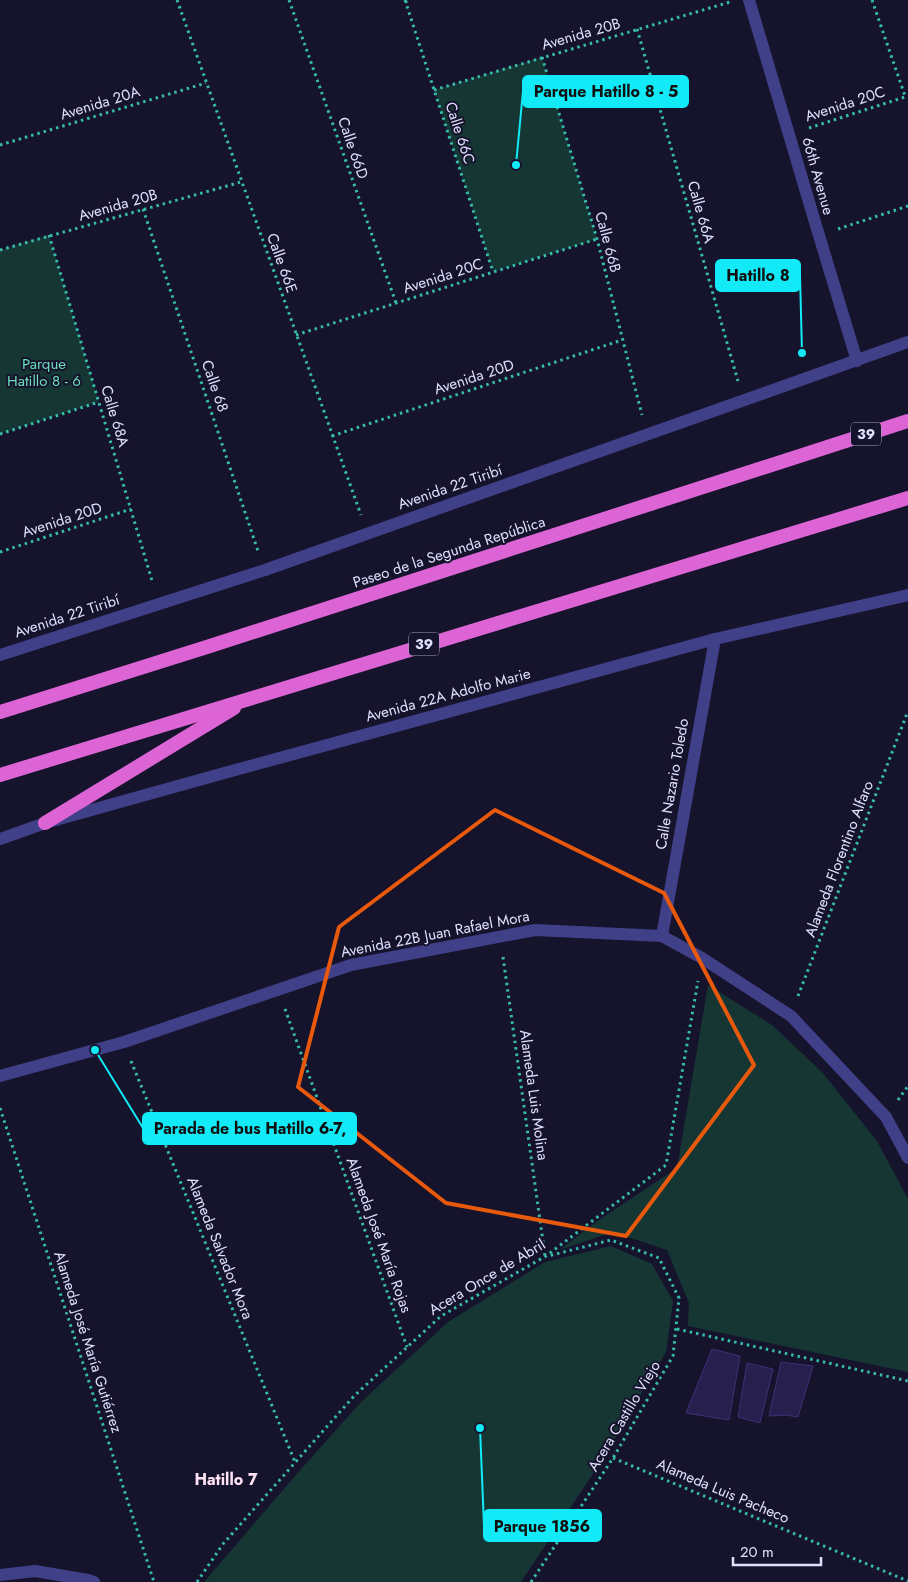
<svg xmlns="http://www.w3.org/2000/svg" width="908" height="1582" viewBox="0 0 908 1582" font-family="Jost,sans-serif">
  <style>
    .green { fill: #163634 }
    .building { fill: #271f4d; stroke: #3d3278 }
    .lines { fill: none; stroke-linecap: round; stroke-linejoin: round }
    .path { stroke: #36bbad; stroke-width: 3; stroke-dasharray: 2.5 4; stroke-linecap: butt }
    .minor { stroke: #404089; stroke-width: 12 }
    .tertiary { stroke: #404089; stroke-width: 12 }
    .trunk { stroke: #dc64d5; stroke-width: 14 }
    .marked { fill: none; stroke: #e8590c; stroke-width: 4; stroke-linejoin: round }
    .labels { text-anchor: middle; dominant-baseline: central; stroke-width: 4; stroke-linejoin: round; paint-order: stroke }
    .shield { fill: #16132c; stroke: #a4a2bf; stroke-width: 1 }
    .shield-label { font-size: 14px; font-weight: bold; fill: #e1dffe }
    .street-label { font-size: 15px; fill: #e1dffe; stroke: #16132c }
    .park-label { font-size: 15px; fill: #6bdebc; stroke: #16132c }
    .neighbourhood-label { font-size: 16px; font-weight: bold; fill: #fee1f5; stroke: #16132c }
    .leader { fill: none; stroke: #12eaf7; stroke-width: 2 }
    .callout-dot { fill: #12eaf7; stroke: #16132c; stroke-width: 2 }
    .callout { fill: #12eaf7; stroke: #12eaf7; stroke-width: 2 }
    .callout-label { font-size: 16px; text-anchor: middle; font-weight: bold; fill: #111 }
  </style>
  <rect width="100%" height="100%" fill="#16132c"/>
  <g class="green">
    <polygon points="542,57 597,239 493,272 434,90"/>
    <polygon points="49,235 99,402 0,434 0,250"/>
    <polygon points="708,985 772,1025 822,1072 877,1141 908,1199 908,1372 688,1326 689,1303 667,1250 613,1232 559,1250 599,1220 677,1168"/>
    <polygon points="611,1246 652,1264 673,1301 666,1352 606,1454 521,1582 204,1582 302,1468 361,1402 448,1322 545,1262"/>
  </g>
  <g class="building">
    <polygon points="712,1349 740,1356 729,1420 686,1413"/>
    <polygon points="781,1362 813,1366 798,1417 785,1415 769,1416"/>
    <polygon points="747,1363 773,1369 760,1423 738,1417"/>
  </g>
  <g class="lines">
    <g class="path">
      <polyline points="177,0 361,515"/>
      <polyline points="289,0 396,303"/>
      <polyline points="405,0 493,272"/>
      <polyline points="872,0 905,96"/>
      <polyline points="405,2 410,0"/>
      <polyline points="637,29 738,381"/>
      <polyline points="542,57 597,239 642,415"/>
      <polyline points="434,90 730,2"/>
      <polyline points="809,128 908,96"/>
      <polyline points="0,145 206,83"/>
      <polyline points="143,209 258,551"/>
      <polyline points="838,229 908,206"/>
      <polyline points="49,235 153,584"/>
      <polyline points="0,250 241,182"/>
      <polyline points="296,335 597,239"/>
      <polyline points="0,434 99,402"/>
      <polyline points="332,436 622,340"/>
      <polyline points="0,552 131,509"/>
      <polyline points="503,957 545,1256"/>
      <polyline points="798,996 908,711"/>
      <polyline points="285,1009 407,1347"/>
      <polyline points="131,1061 295,1462"/>
      <polyline points="898,1100 908,1086"/>
      <polyline points="0,1108 154,1582"/>
      <polyline points="677,1329 908,1381"/>
      <polyline points="613,1458 908,1581"/>
      <polyline points="197,1582 223,1544 354,1396 441,1316 546,1256 666,1165 698,981"/>
      <polyline points="531,1582 613,1458 673,1356 679,1298 659,1258 611,1240 548,1256"/>
    </g>
    <g class="minor">
      <path d="M749,0C785,120 820,241 857,361"/>
      <polyline points="0,655 265,570 908,342"/>
      <polyline points="0,839 45,823 217,775 715,639 908,595"/>
      <polyline points="662,936 715,639"/>
      <polyline points="0,1575 35,1571 88,1580 94,1582"/>
    </g>
    <polyline class="tertiary" points="0,1076 124,1042 351,965 535,930 662,936 702,958 791,1016 886,1117 908,1158"/>
    <g class="trunk">
      <polyline points="0,712 210,646 908,421"/>
      <polyline points="0,775 908,498"/>
      <polyline points="45,823 234,708"/>
    </g>
  </g>
  <path class="marked" d="M495,810L664,893L754,1065L626,1236L446,1203L298,1087L339,927Z"/>
  <g class="labels">
    <g class="shield">
      <rect x="851" y="422.5" width="30" height="23" rx="4"/>
      <rect x="409" y="632.5" width="30" height="23" rx="4"/>
    </g>
    <g class="shield-label">
      <text x="866" y="434">39</text>
      <text x="424" y="644">39</text>
    </g>
    <g class="street-label">
      <text transform="translate(581 34) rotate(-16)">Avenida 20B</text>
      <text transform="translate(100 103) rotate(-17)">Avenida 20A</text>
      <text transform="translate(845 104) rotate(-18)">Avenida 20C</text>
      <text transform="translate(460 133) rotate(72)">Calle 66C</text>
      <text transform="translate(353 148) rotate(71)">Calle 66D</text>
      <text transform="translate(818 176) rotate(74)">66th Avenue</text>
      <text transform="translate(118 205) rotate(-16)">Avenida 20B</text>
      <text transform="translate(701 212) rotate(74)">Calle 66A</text>
      <text transform="translate(608 242) rotate(75)">Calle 66B</text>
      <text transform="translate(282 263) rotate(70)">Calle 66E</text>
      <text transform="translate(443 276) rotate(-18)">Avenida 20C</text>
      <text transform="translate(474 377) rotate(-18)">Avenida 20D</text>
      <text transform="translate(215 386) rotate(71)">Calle 68</text>
      <text transform="translate(115 416) rotate(73)">Calle 68A</text>
      <text transform="translate(450 487) rotate(-19)">Avenida 22 Tiribí</text>
      <text transform="translate(62 520) rotate(-18)">Avenida 20D</text>
      <text transform="translate(449 552) rotate(-18)">Paseo de la Segunda República</text>
      <text transform="translate(67 616) rotate(-18)">Avenida 22 Tiribí</text>
      <text transform="translate(448 695) rotate(-15)">Avenida 22A Adolfo Marie</text>
      <text transform="translate(672 784) rotate(-80)">Calle Nazario Toledo</text>
      <text transform="translate(839 859) rotate(-69)">Alameda Florentino Alfaro</text>
      <text transform="translate(435 934) rotate(-11)">Avenida 22B Juan Rafael Mora</text>
      <text transform="translate(534 1095) rotate(82)">Alameda Luis Molina</text>
      <text transform="translate(379 1235) rotate(70)">Alameda José María Rojas</text>
      <text transform="translate(220 1248) rotate(68)">Alameda Salvador Mora</text>
      <text transform="translate(487 1277) rotate(-31)">Acera Once de Abril</text>
      <text transform="translate(88 1342) rotate(72)">Alameda José María Gutiérrez</text>
      <text transform="translate(624 1416) rotate(-59)">Acera Castillo Viejo</text>
      <text transform="translate(723 1491) rotate(23)">Alameda Luis Pacheco</text>
    </g>
    <g class="park-label">
      <text x="44" y="364">Parque<tspan x="44" dy="17">Hatillo 8 - 6</tspan></text>
    </g>
    <g class="neighbourhood-label">
      <text x="226" y="1479">Hatillo 7</text>
    </g>
  </g>
  <path class="leader" d="M516 165L523 91M802 353L800 275M95 1050L143 1128M480 1428L484 1526"/>
  <g class="callout-dot">
    <circle cx="516" cy="165" r="5"/>
    <circle cx="802" cy="353" r="5"/>
    <circle cx="95" cy="1050" r="5"/>
    <circle cx="480" cy="1428" r="5"/>
  </g>
  <g class="callout">
    <rect x="523" y="76" width="165" height="31" rx="5"/>
    <rect x="716" y="260" width="84" height="31" rx="5"/>
    <rect x="143" y="1113" width="213" height="31" rx="5"/>
    <rect x="484" y="1510" width="117" height="31" rx="5"/>
  </g>
  <g class="callout-label">
    <text x="606" y="97">Parque Hatillo 8 - 5</text>
    <text x="758" y="281">Hatillo 8</text>
    <text x="250" y="1134">Parada de bus Hatillo 6-7,</text>
    <text x="542" y="1532">Parque 1856</text>
  </g>
  <path d="M733 1557v8h88v-8" fill="none" stroke="#e1dffe" stroke-width="2.5"/>
  <text x="740" y="1557" font-size="15" fill="#e1dffe" stroke="#16132c" stroke-width="4" paint-order="stroke">20 m</text>
</svg>
